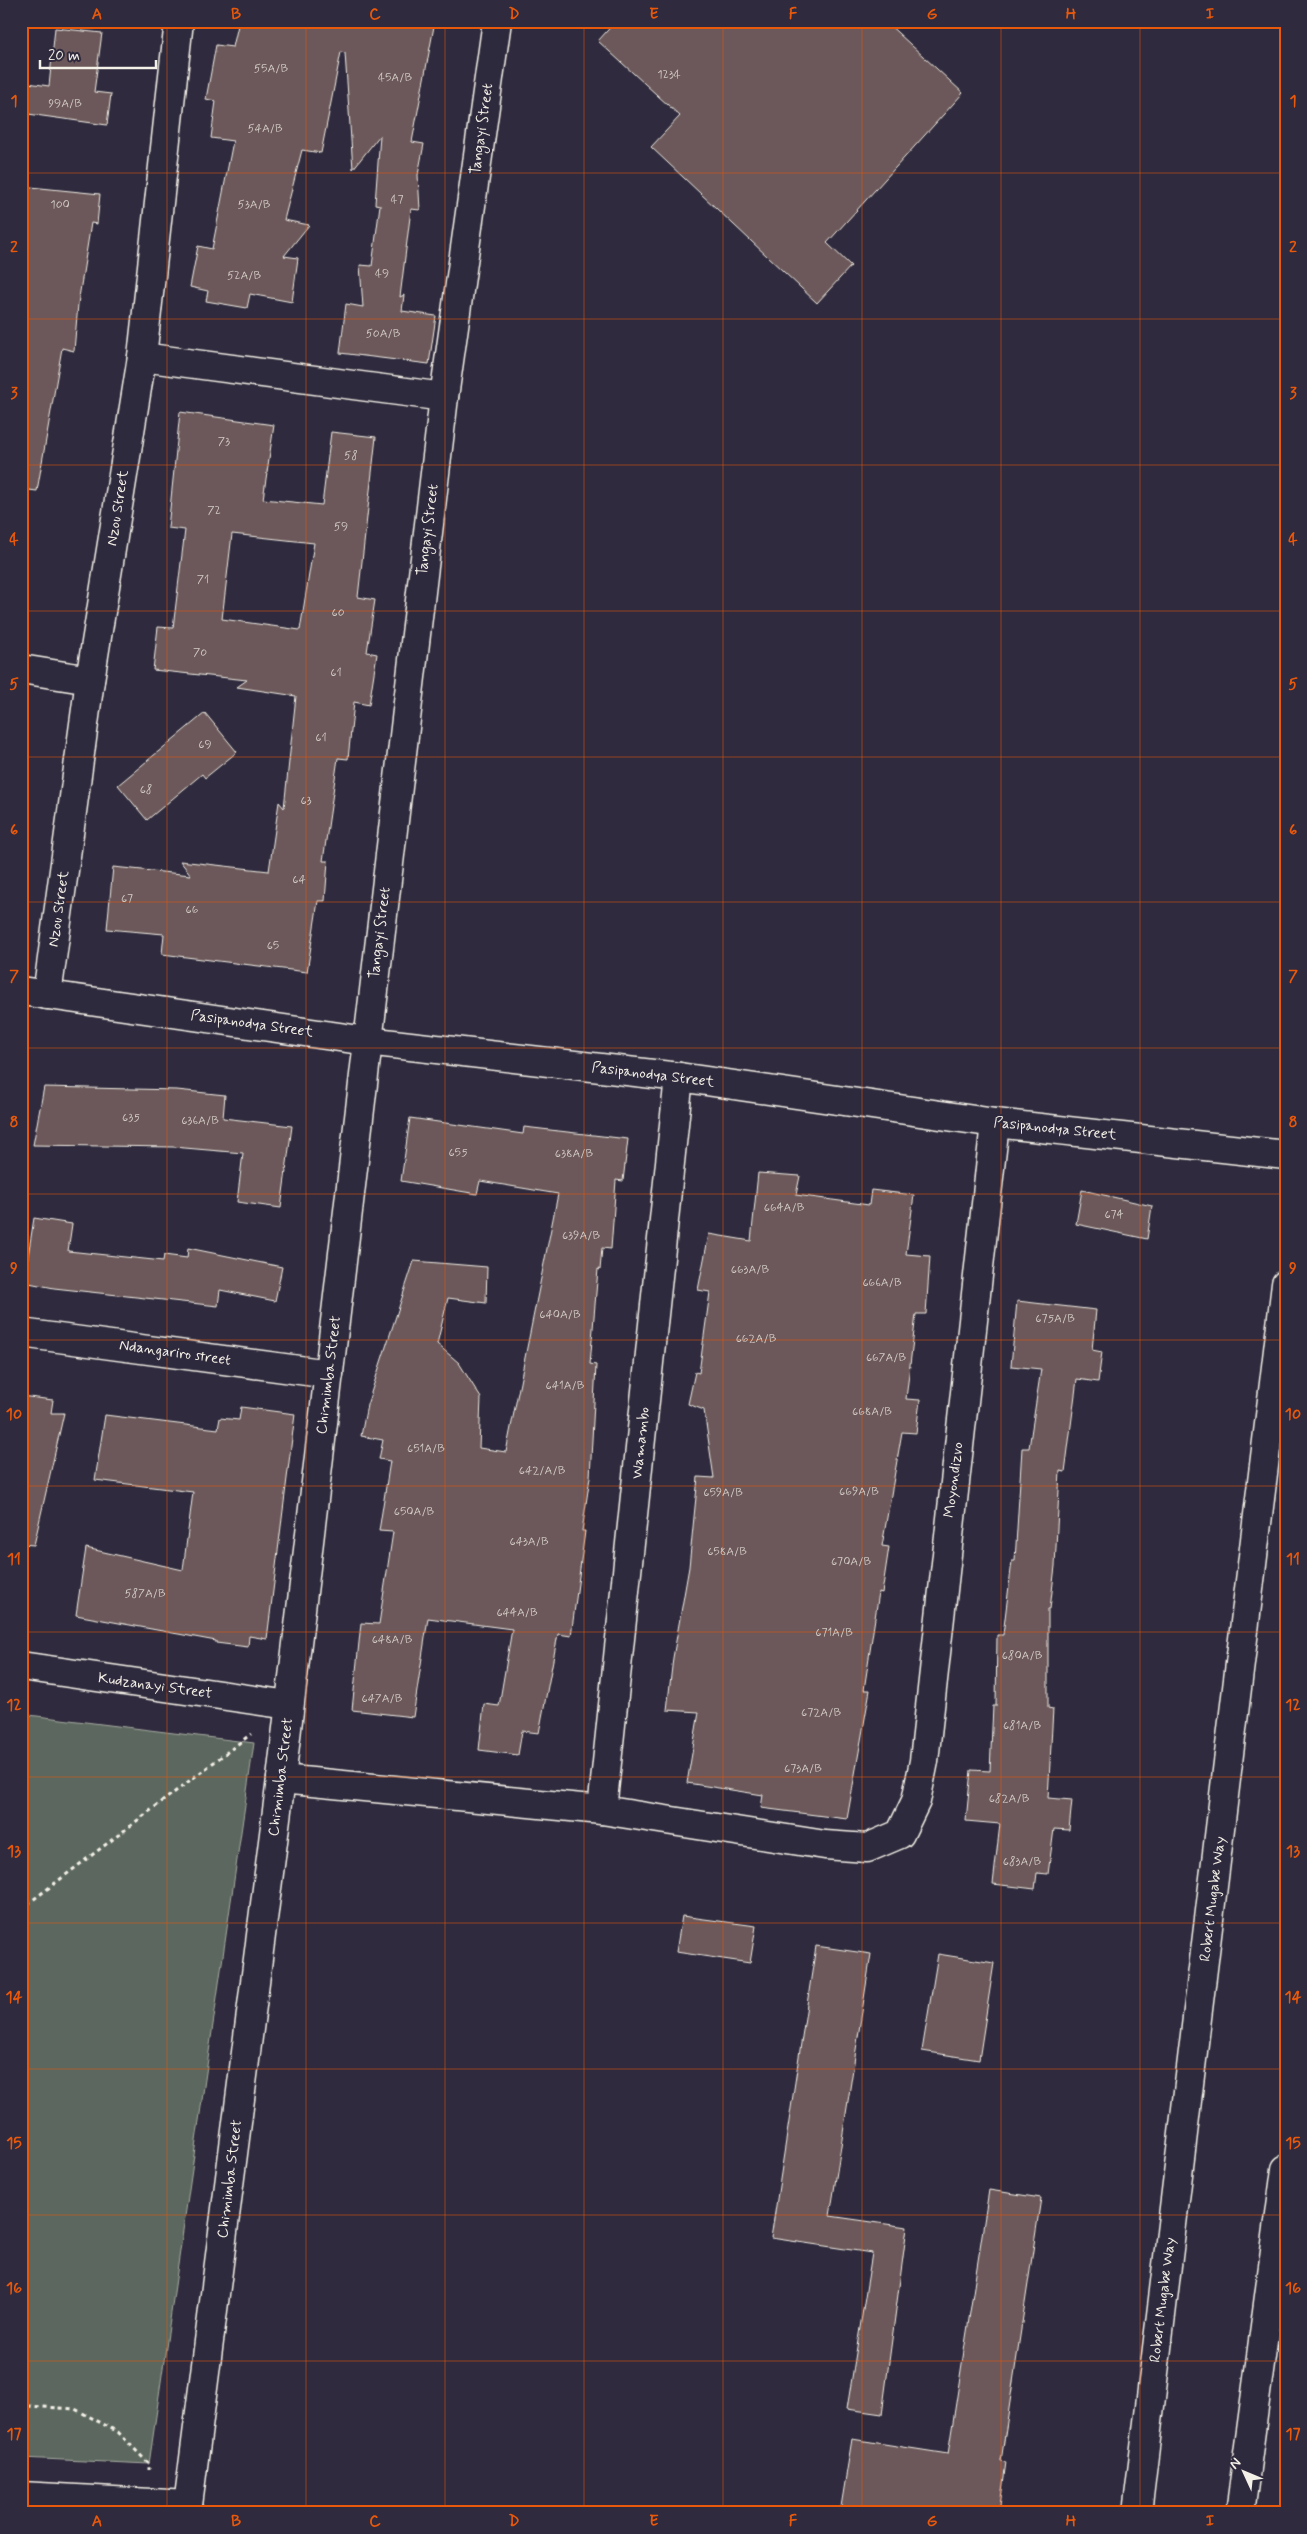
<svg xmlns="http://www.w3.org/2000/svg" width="1307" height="2534" viewBox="0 0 1307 2534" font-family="Mynerve,sans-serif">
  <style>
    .green { fill: #5c685e; stroke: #a8aca3 }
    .building { fill: #6c595a; stroke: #f4f1e8; fill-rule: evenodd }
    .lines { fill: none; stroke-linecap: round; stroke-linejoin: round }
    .minor-casing { stroke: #f4f1e8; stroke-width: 31 }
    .path { stroke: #f4f1e8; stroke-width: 3; stroke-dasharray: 4 4; stroke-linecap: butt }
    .minor { stroke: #2f2a3d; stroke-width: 28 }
    .grid { fill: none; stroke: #e8590c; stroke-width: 1; stroke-opacity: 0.55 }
    .labels { text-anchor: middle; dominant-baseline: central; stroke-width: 4; stroke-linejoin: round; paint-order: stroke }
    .number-label { font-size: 12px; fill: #d2cbc4 }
    .street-label { font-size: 15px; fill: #f4f1e8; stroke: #2f2a3d }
    .neatline { fill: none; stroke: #e8590c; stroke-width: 2 }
    .grid-label { font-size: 16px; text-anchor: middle; font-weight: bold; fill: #e8590c }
  </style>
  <rect width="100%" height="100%" fill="#2f2a3d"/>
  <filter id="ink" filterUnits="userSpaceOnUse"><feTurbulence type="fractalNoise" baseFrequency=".02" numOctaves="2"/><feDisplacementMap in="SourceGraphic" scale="10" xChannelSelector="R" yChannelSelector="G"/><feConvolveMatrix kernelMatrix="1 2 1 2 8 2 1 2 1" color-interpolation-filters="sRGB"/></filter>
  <g filter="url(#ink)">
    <polygon class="green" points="21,1714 254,1743 149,2464 21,2458"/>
    <g class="building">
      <polygon points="239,21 435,21 412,142 424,144 418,175 420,210 411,209 400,297 404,295 402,311 436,316 429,364 340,353 346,304 363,307 360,265 372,266 380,205 375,204 380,135 353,169 345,53 341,52 321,153 302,150 284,220 309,225 284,256 298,258 292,302 250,294 247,308 206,301 208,291 190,287 198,246 212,249 233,141 211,138 216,101 206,99 216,45 233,47"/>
      <polygon points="616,21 885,21 963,93 827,243 851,266 817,303 651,147 680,116 598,41"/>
      <polygon points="55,28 102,33 94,92 111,94 107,125 21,113 21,82 49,86"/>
      <polygon points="21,186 100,194 97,224 91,223 78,304 74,351 62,348 37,491 21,489"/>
      <path d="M180,412L274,425L263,499L322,505L331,432L376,437L358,597L375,600L367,652L377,654L369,705L354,702L348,759L338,758L323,861H328L325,901H318L307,972L162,954L164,934L107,929L113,867L191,875L180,861L269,871L279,802L284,808L296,696L237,687L247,680L153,670L158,627L173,628L185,530L168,528ZM232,534L314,543L300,630L222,619Z"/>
      <polygon points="205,713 237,752 205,778 202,774 147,820 118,785"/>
      <polygon points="44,1087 177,1090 225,1095 223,1118 292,1126 281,1208 237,1202 243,1153 173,1147 33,1145"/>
      <polygon points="410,1118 523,1134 524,1127 628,1139 623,1181 616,1180 611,1249 602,1248 600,1270 598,1269 590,1364 596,1365 590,1477 582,1531 585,1531 571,1636 558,1634 539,1733 522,1731 518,1755 479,1750 484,1704 499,1706 512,1629 428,1618 413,1717 352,1710 361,1623 379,1624 393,1532 379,1531 390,1461 379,1459 383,1440 361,1436 367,1405 414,1261 487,1267 486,1303 448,1298 437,1344 459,1363 481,1398 479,1448 506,1452 558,1194 480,1181 477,1194 401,1181"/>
      <polygon points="758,1173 800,1176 796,1195 869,1205 871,1190 914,1195 906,1254 930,1256 926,1314 916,1314 906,1399 920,1400 916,1433 902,1432 882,1546 889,1547 882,1593 879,1592 864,1690 870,1690 847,1819 761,1808 763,1795 687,1783 699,1712 667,1710 673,1658 689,1567 698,1477 714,1478 704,1410 688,1404 695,1372 699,1373 710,1292 698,1290 709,1234 751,1241"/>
      <polygon points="1082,1190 1152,1206 1147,1239 1076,1224"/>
      <polygon points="34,1218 72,1224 68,1251 163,1261 164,1255 187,1258 188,1248 282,1267 275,1301 220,1290 218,1306 54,1288 24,1282"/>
      <polygon points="1017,1301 1096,1310 1092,1350 1102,1352 1098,1382 1077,1379 1065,1472 1060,1471 1055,1566 1050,1609 1048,1609 1048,1708 1053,1709 1048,1798 1072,1800 1069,1830 1054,1829 1048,1874 1037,1873 1035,1889 993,1884 1000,1824 966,1821 971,1770 990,1771 993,1706 996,1706 997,1635 1003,1635 1012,1561 1015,1561 1022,1448 1029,1448 1041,1369 1011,1366"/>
      <polygon points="21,1396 53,1400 51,1413 64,1413 34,1545 21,1544"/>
      <polygon points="241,1407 295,1414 267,1639 249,1636 248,1647 216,1643 216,1641 76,1615 86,1548 183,1570 193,1492 95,1480 105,1415 218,1429 220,1418 239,1420"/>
      <polygon points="682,1916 756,1926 750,1963 676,1952"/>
      <polygon points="816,1946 871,1954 830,2216 907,2227 882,2414 847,2409 872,2253 771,2238"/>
      <polygon points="938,1954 994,1963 979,2060 922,2051"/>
      <polygon points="989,2190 1041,2198 1001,2461 1006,2462 999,2513 840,2513 852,2439 948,2454"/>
    </g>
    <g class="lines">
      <defs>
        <g id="minor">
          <polyline points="142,357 444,397"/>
          <polyline points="21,669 90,680"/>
          <polyline points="21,991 367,1041 679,1077 995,1123 1286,1155"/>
          <polyline points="47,995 90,680 142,357 179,21"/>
          <polyline points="21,1333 329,1374"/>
          <polyline points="21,1666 289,1705"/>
          <polyline points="281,1779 602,1810 825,1845 867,1848 900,1834 916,1801 924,1761 995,1123"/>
          <polyline points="602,1810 679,1077"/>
          <polyline points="21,2496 188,2505"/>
          <polyline points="187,2513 281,1779 444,397 497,21"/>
          <polyline points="1137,2513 1286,1284"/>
          <polyline points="1240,2513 1286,2169"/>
        </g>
      </defs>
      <use href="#minor" class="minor-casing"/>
      <g class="path">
        <polyline points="21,1909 251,1734"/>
        <polyline points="21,2402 26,2406 75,2409 118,2432 149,2464 149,2470"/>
      </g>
      <use href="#minor" class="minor"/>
    </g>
  </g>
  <path class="grid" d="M167,21V2513M306,21V2513M445,21V2513M584,21V2513M723,21V2513M862,21V2513M1001,21V2513M1140,21V2513M21,173H1286M21,319H1286M21,465H1286M21,611H1286M21,757H1286M21,902H1286M21,1048H1286M21,1194H1286M21,1340H1286M21,1486H1286M21,1632H1286M21,1777H1286M21,1923H1286M21,2069H1286M21,2215H1286M21,2361H1286"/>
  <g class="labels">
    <g class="number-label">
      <text x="271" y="69">55A/B</text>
      <text x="669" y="75">1234</text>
      <text x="395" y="78">45A/B</text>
      <text x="65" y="104">99A/B</text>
      <text x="265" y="129">54A/B</text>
      <text x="397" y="200">47</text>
      <text x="60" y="205">100</text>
      <text x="254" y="205">53A/B</text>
      <text x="382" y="274">49</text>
      <text x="244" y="276">52A/B</text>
      <text x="383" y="334">50A/B</text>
      <text x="224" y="442">73</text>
      <text x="351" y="456">58</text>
      <text x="214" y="511">72</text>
      <text x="341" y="527">59</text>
      <text x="203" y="580">71</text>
      <text x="338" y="613">60</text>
      <text x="200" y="653">70</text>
      <text x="336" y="673">61</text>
      <text x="321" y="738">61</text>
      <text x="205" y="745">69</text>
      <text x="146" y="790">68</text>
      <text x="306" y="801">63</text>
      <text x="299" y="880">64</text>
      <text x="127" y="899">67</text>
      <text x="192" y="910">66</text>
      <text x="273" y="946">65</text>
      <text x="131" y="1118">635</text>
      <text x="200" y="1121">636A/B</text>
      <text x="458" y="1153">655</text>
      <text x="574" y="1154">638A/B</text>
      <text x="784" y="1208">664A/B</text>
      <text x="1114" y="1215">674</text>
      <text x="581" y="1236">639A/B</text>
      <text x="750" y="1270">663A/B</text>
      <text x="882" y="1283">666A/B</text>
      <text x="560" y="1315">640A/B</text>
      <text x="1055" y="1319">675A/B</text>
      <text x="756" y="1339">662A/B</text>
      <text x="886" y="1358">667A/B</text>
      <text x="565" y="1386">641A/B</text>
      <text x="872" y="1412">668A/B</text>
      <text x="426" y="1449">651A/B</text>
      <text x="542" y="1471">642/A/B</text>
      <text x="859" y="1492">669A/B</text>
      <text x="723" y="1493">659A/B</text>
      <text x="414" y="1512">650A/B</text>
      <text x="529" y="1542">643A/B</text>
      <text x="727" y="1552">658A/B</text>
      <text x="851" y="1562">670A/B</text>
      <text x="145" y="1594">587A/B</text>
      <text x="517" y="1613">644A/B</text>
      <text x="834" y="1633">671A/B</text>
      <text x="392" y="1640">648A/B</text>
      <text x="1022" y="1656">680A/B</text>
      <text x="382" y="1699">647A/B</text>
      <text x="821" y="1713">672A/B</text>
      <text x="1022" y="1726">681A/B</text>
      <text x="803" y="1769">673A/B</text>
      <text x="1009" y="1799">682A/B</text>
      <text x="1022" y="1862">683A/B</text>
    </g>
    <g class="street-label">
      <text transform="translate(482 129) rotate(-82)">Tangayi Street</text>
      <text transform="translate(118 508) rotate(-81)">Nzou Street</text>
      <text transform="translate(428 530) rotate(-83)">Tangayi Street</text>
      <text transform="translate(59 909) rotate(-82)">Nzou Street</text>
      <text transform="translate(380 933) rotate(-83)">Tangayi Street</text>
      <text transform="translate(252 1024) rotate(8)">Pasipanodya Street</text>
      <text transform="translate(653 1075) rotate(7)">Pasipanodya Street</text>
      <text transform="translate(1055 1129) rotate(6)">Pasipanodya Street</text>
      <text transform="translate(175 1353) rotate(8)">Ndangariro street</text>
      <text transform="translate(329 1375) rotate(-83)">Chimimba Street</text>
      <text transform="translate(641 1443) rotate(-84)">Wamambo</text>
      <text transform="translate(954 1480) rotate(-83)">Moyondizvo</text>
      <text transform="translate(155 1686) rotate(8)">Kudzanayi Street</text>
      <text transform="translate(281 1777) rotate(-83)">Chimimba Street</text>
      <text transform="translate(1213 1899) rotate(-83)">Robert Mugabe Way</text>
      <text transform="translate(230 2179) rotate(-83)">Chimimba Street</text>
      <text transform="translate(1163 2300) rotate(-83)">Robert Mugabe Way</text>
    </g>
  </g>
  <rect width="1307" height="2534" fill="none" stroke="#2f2a3d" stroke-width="55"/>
  <g transform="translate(1244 2472) rotate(314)" stroke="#2f2a3d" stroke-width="4" paint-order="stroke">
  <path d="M0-4L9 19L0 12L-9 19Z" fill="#f4f1e8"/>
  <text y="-8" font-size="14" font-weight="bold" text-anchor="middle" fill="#f4f1e8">N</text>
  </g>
  <path d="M40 60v8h116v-8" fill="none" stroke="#f4f1e8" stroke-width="2.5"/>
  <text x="48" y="60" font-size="15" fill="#f4f1e8" stroke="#2f2a3d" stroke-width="4" paint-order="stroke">20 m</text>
  <rect x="28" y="28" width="1252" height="2478" class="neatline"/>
  <g class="grid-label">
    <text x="97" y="19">A</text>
    <text x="236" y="19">B</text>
    <text x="375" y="19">C</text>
    <text x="514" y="19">D</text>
    <text x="654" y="19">E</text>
    <text x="793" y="19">F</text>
    <text x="932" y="19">G</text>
    <text x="1071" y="19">H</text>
    <text x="1210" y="19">I</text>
    <text x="14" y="106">1</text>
    <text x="1293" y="106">1</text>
    <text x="14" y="252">2</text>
    <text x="1293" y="252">2</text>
    <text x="14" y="398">3</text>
    <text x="1293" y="398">3</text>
    <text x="14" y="544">4</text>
    <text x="1293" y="544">4</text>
    <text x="14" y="689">5</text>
    <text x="1293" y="689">5</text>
    <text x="14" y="835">6</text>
    <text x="1293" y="835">6</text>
    <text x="14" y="981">7</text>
    <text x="1293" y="981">7</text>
    <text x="14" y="1127">8</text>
    <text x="1293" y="1127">8</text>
    <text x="14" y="1273">9</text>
    <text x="1293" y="1273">9</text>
    <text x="14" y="1419">10</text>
    <text x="1293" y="1419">10</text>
    <text x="14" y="1564">11</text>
    <text x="1293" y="1564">11</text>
    <text x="14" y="1710">12</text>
    <text x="1293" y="1710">12</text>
    <text x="14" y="1856">13</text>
    <text x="1293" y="1856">13</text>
    <text x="14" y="2002">14</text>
    <text x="1293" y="2002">14</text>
    <text x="14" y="2148">15</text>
    <text x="1293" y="2148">15</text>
    <text x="14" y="2293">16</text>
    <text x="1293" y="2293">16</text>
    <text x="14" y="2439">17</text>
    <text x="1293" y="2439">17</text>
    <text x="97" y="2526">A</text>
    <text x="236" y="2526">B</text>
    <text x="375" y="2526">C</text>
    <text x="514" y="2526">D</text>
    <text x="654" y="2526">E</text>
    <text x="793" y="2526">F</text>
    <text x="932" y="2526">G</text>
    <text x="1071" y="2526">H</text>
    <text x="1210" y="2526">I</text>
  </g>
</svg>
